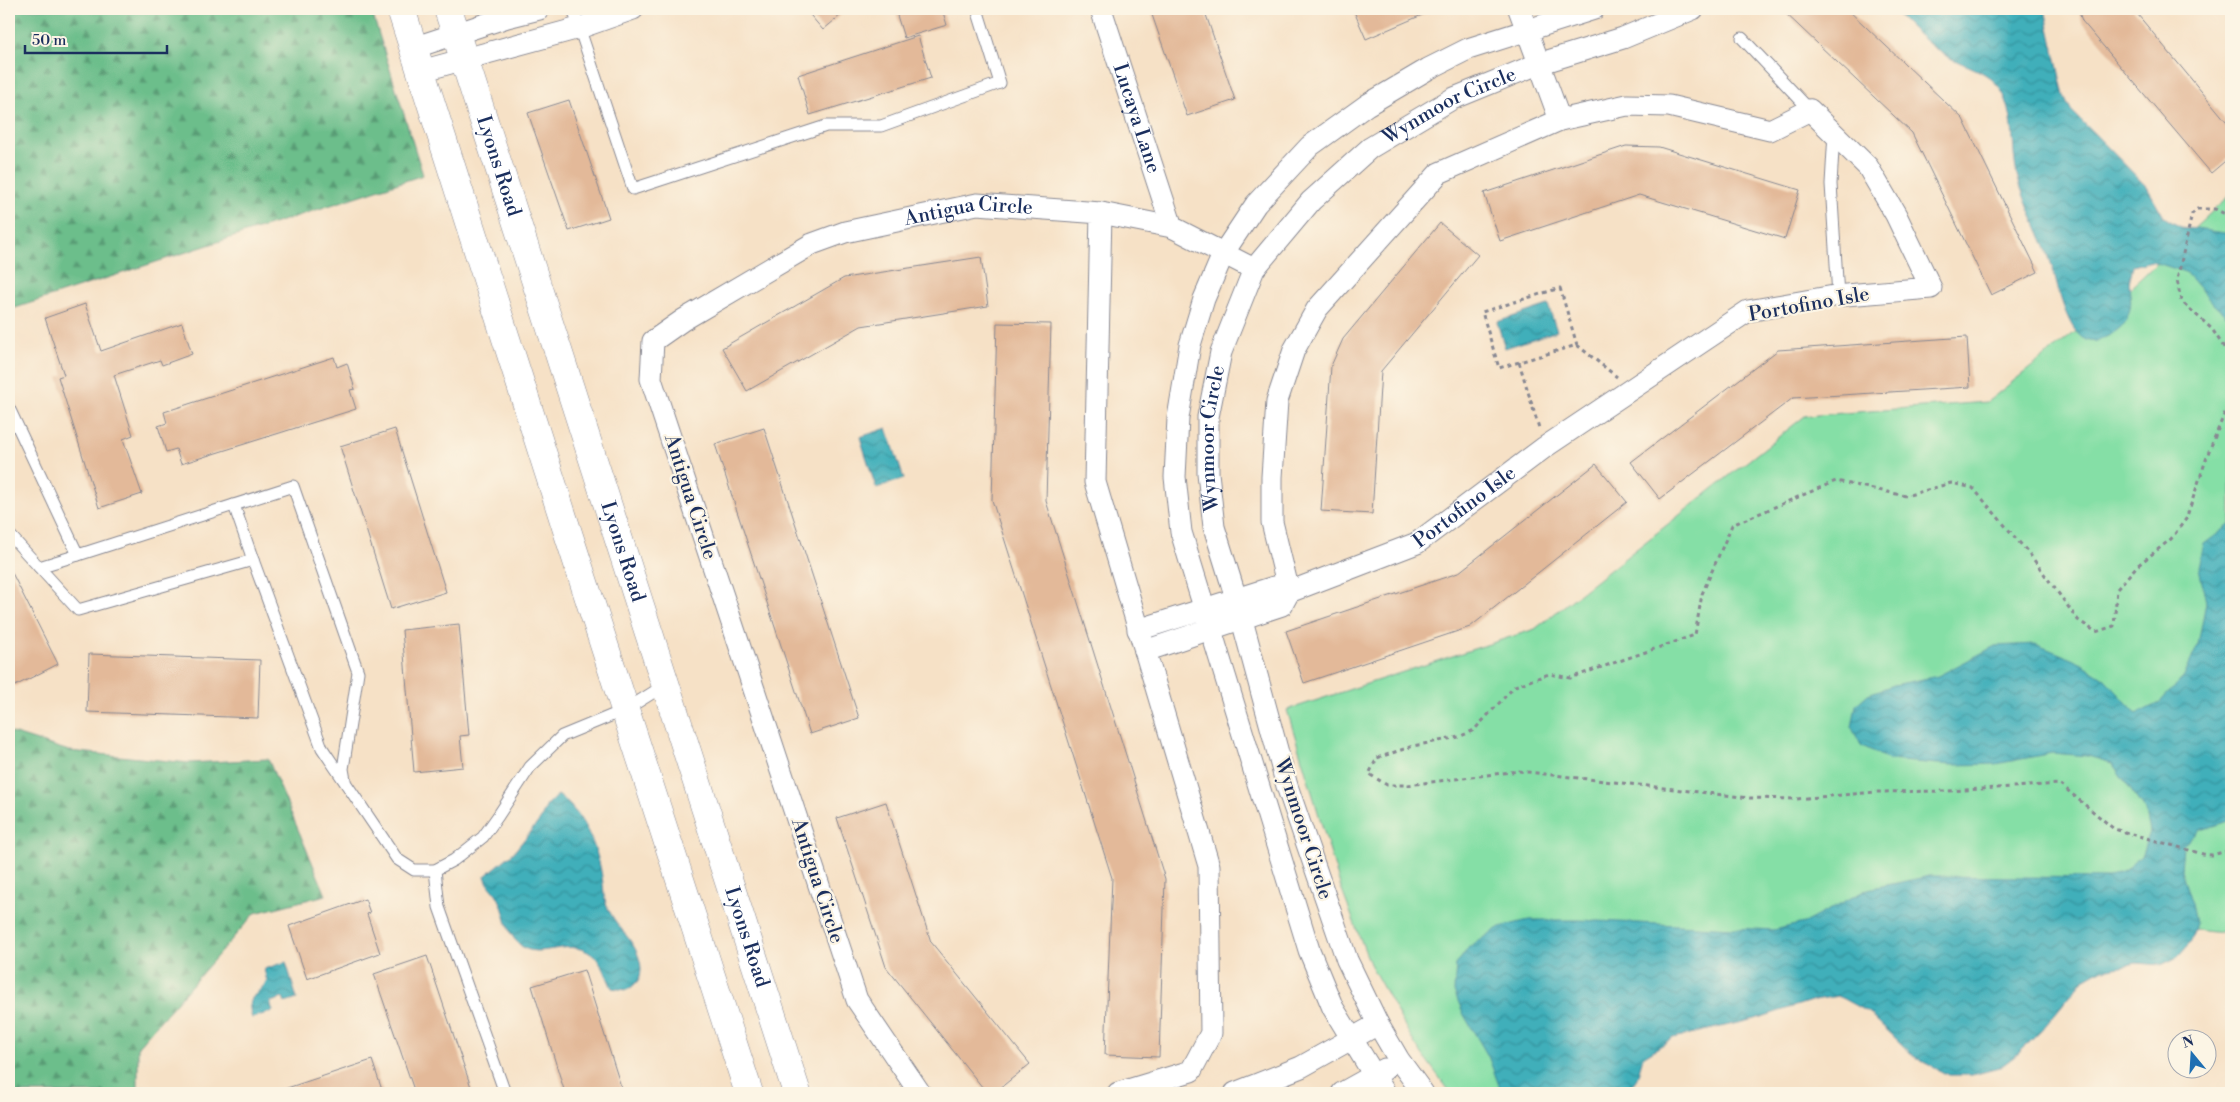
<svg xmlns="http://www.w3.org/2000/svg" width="2240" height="1102" viewBox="0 0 2240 1102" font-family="'Libre Bodoni',serif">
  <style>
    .green { fill: #85dfa6; stroke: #508782 }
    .forest { fill: url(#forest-firs); stroke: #447674 }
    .water { fill: url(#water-waves); stroke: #2d6f8c }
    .building { fill: #e3b999 }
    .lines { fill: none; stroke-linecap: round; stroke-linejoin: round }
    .lane-casing { stroke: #888892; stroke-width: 13 }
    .street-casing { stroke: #888892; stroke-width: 23 }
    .primary-casing { stroke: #888892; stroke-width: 29 }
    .path { stroke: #888892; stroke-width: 3; stroke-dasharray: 4 4; stroke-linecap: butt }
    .lane { stroke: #fff; stroke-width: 11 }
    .street { stroke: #fff; stroke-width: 21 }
    .primary { stroke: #fff; stroke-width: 28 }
    .labels { text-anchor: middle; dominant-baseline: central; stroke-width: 4.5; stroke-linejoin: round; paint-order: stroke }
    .street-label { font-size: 20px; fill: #1b2f5e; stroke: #fcf5e5 }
  </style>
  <defs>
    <pattern id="forest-firs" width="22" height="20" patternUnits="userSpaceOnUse" patternTransform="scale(1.25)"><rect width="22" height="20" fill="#6cbe8b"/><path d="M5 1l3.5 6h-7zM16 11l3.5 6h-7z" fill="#589b75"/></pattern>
    <pattern id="water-waves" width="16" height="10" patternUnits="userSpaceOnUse" patternTransform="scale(1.25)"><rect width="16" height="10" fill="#3fafba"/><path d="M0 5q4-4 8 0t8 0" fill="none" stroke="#348f9a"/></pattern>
  </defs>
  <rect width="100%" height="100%" fill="#fcf5e5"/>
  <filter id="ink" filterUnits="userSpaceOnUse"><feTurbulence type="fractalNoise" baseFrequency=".02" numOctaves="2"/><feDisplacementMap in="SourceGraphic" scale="10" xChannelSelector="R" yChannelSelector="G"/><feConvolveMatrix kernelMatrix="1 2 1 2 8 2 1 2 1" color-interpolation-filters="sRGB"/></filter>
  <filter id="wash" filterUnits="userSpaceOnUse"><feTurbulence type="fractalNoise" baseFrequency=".0096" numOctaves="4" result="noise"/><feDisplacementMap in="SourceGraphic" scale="20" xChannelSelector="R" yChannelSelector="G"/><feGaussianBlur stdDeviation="1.12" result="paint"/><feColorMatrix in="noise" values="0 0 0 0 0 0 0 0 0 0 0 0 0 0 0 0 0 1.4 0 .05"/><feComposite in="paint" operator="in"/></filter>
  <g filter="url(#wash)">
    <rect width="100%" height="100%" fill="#f6e1c6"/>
    <polygon class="green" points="2231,194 2231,934 2130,923 1832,952 1550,1093 1451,1093 1416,1046 1370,964 1341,888 1287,710 1535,629 1805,416 1987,402 2126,292"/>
    <g class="forest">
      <polygon points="9,9 371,9 423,175 9,310"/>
      <polygon points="9,732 69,751 189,763 268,759 326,895 255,913 138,1046 138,1093 9,1093"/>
    </g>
    <g class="water">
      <path d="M1892,9H2045L2064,96L2071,110L2147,187L2164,217L2180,227L2231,234V320L2214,305L2185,272L2151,261L2133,266C2132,272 2129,279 2129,285C2130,299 2133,303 2127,318C2122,329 2112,334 2102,339C2068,356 2057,278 2050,260C2040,231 2025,205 2017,175C2011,148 2016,114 2001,90C1989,71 1968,67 1950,58C1928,46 1910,27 1892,9Z"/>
      <polygon points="1548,305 1557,331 1505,348 1497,322"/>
      <polygon points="887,428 904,479 876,488 860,437"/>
      <polygon points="2231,524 2231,820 2200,830 2183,845 2181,871 2192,904 2196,923 2191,942 2178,957 2161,965 2137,963 2103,969 2082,981 2041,1031 2019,1053 1999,1068 1972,1075 1948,1075 1916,1058 1869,1013 1838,996 1814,1000 1755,1019 1673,1038 1643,1057 1637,1078 1627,1093 1502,1093 1488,1056 1464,1015 1454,991 1456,965 1469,947 1500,927 1529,920 1579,920 1774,930 1804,923 1868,889 1930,876 2109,878 2126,870 2141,856 2150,832 2146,812 2112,763 2088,756 2052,753 1996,764 1952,765 1889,760 1861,745 1852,728 1856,705 1868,694 1894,685 1938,676 1995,646 2035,644 2075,660 2104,678 2137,714 2159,703 2183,678 2198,645 2206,602 2199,567 2204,544"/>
      <path d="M558,795C582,811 598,848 602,877C604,887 603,896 607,906C616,929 640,943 641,969C641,980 635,985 627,990L612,988C608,980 604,967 598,960C571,931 539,964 519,944C505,931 507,915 499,899C495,890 488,887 485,876L513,853L540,820L547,805Z"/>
      <path d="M286,962L297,999L285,1003L283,998L270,1002L273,1011L252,1018C245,995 257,997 267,981L264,969Z"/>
    </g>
    <g id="blocks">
      <g class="building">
        <polygon points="805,9 848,9 823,30"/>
        <polygon points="895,9 942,9 947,25 904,38"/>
        <polygon points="1150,9 1204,9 1235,100 1187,116"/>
        <polygon points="1353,9 1436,9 1366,39"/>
        <polygon points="1781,9 1847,9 1963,119 2038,272 1991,295 1912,133"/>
        <polygon points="2078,9 2133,9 2231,127 2231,156 2211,173 2082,21"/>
        <polygon points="918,36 931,78 810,115 798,75"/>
        <polygon points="569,100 609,218 569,231 528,113"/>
        <polygon points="1626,146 1659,147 1800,190 1785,239 1639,195 1500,241 1484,193"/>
        <polygon points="1440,223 1478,255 1381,371 1372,514 1321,511 1331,366 1343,339"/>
        <polygon points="981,257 988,306 861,326 747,391 722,348 844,278"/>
        <polygon points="85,304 101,351 182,323 192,354 162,365 160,360 114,375 133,435 123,439 142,494 99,508 58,377 64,375 45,318"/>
        <polygon points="997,323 1051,324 1046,501 1165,879 1159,1057 1105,1055 1112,878 992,500"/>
        <polygon points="1967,337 1970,387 1793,398 1660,499 1631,462 1778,350"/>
        <polygon points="334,357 337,367 347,363 355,389 350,390 356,409 181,464 176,449 166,452 158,426 167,423 164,412"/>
        <polygon points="764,428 859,718 810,734 715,444"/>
        <polygon points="395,429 446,592 391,609 340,446"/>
        <polygon points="1596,464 1627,502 1470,627 1304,683 1286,631 1458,573"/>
        <polygon points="9,567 58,664 15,686 9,673"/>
        <polygon points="459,624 469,735 460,736 463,767 414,772 402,630"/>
        <polygon points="89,654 260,660 258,718 87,712"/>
        <polygon points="886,802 931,942 1030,1064 994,1093 987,1093 886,967 837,818"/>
        <polygon points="365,899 370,913 367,914 380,953 307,979 289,926"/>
        <polygon points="427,956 473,1093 415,1093 374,974"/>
        <polygon points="584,970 623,1093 565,1093 532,986"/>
        <polygon points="372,1060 383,1093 281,1093 281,1090"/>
      </g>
    </g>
  </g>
  <g filter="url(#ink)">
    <use href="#blocks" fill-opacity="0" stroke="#888892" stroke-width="1"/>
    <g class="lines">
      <defs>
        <g id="lane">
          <polyline points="573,9 633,189 826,126 881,126 1000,83 977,9"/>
          <polyline points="1742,38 1810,110"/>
          <polyline points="1834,133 1831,184 1838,296"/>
          <polyline points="9,408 78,555 293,486 358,672 343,769 345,780"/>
          <polyline points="234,505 253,560"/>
          <polyline points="9,534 78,610 253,560 322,748 397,859 414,870 435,870 454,860 483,837 498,816 530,767 562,736 625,710 665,685"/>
          <polyline points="39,567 78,555"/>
          <polyline points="435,870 439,907 505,1093"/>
        </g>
        <g id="street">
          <path id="s1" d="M1101,9L1172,227"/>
          <polyline points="1519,9 1560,120"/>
          <polyline points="413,48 507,17 539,9"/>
          <polyline points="421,71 579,28 633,9"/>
          <polyline points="1101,213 1172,227 1254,269"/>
          <path id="s2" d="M1138,630L1274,587L1289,592L1417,543L1545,447L1748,311L1834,296L1931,288L1896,215L1868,167L1810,110L1770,130L1669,106L1627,105L1560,120L1439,173L1317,309L1294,350L1277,401L1272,477V522L1289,592L1282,605L1145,651"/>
          <path id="s3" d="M920,1093L857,1000L651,379L653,341L683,320L812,244L845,232L977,204L1101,213L1095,482L1209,866L1211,1033L1191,1071L1118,1093"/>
          <polyline points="1235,1093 1301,1067 1378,1024"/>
          <polyline points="1342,1093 1385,1069"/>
          <polyline points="1385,1093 1333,1008 1309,950 1181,532 1175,477 1178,418 1190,345 1204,299 1224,252 1256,204 1310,146 1367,105 1428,69 1468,49 1594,9"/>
          <path id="s4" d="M1423,1093L1399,1060L1378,1024L1347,960L1287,786L1236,598L1214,527L1208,473V417L1221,352L1254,269L1311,201L1370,148L1452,99L1538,64L1623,38L1693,9"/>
        </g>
        <g id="primary">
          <polyline points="401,9 567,530 749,1093"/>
          <path id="s5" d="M448,9L797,1093"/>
        </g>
      </defs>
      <use href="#lane" class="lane-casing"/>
      <use href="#street" class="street-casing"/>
      <use href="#primary" class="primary-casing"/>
      <g class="path">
        <polyline points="2231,217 2215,209 2197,209 2192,214 2177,280 2181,301 2212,329 2229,355 2231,367"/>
        <polygon points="1560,288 1577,345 1499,368 1482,312"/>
        <polyline points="1577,345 1617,377"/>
        <polyline points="1519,362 1539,428"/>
        <polyline points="2231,398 2209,451 2186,519 2171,539 2137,566 2117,589 2114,626 2096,632 2078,620 2031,556 1973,488 1951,483 1906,496 1836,481 1732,525 1702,594 1695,635 1570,678 1549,674 1515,686 1474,730 1459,737 1413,746 1377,758 1369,774 1387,785 1408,785 1519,771 1750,798 1796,799 1876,792 1947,791 2060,784 2114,829 2203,854 2212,855 2231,850"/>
      </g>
      <use href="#lane" class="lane"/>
      <use href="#street" class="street"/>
      <use href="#primary" class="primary"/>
    </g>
  </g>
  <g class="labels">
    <g class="street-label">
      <text stroke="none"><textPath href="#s4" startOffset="1131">Wynmoor Circle</textPath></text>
      <text stroke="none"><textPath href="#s1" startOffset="115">Lucaya Lane</textPath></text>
      <text stroke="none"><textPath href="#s5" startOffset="165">Lyons Road</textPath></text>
      <text stroke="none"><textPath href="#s3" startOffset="1152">Antigua Circle</textPath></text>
      <text transform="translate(1809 305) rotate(-10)">Portofino Isle</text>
      <text stroke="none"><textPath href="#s4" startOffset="696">Wynmoor Circle</textPath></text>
      <text transform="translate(690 497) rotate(72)">Antigua Circle</text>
      <text stroke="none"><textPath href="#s2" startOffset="355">Portofino Isle</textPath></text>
      <text stroke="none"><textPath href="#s5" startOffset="570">Lyons Road</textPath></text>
      <text transform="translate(1303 829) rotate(72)">Wynmoor Circle</text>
      <text transform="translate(817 881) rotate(72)">Antigua Circle</text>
      <text stroke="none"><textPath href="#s5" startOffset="975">Lyons Road</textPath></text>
    </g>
  </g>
  <rect width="2240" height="1102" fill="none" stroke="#fcf5e5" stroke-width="30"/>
  <g transform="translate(2192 1054) rotate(342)"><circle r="24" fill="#fcf5e5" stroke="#a2a6af"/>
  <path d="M0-4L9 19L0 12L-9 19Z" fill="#1f6fb2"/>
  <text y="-8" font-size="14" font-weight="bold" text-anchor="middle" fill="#1b2f5e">N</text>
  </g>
  <path d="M25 45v8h142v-8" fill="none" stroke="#1b2f5e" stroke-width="2.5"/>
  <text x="32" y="45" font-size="15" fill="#1b2f5e" stroke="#fcf5e5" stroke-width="4" paint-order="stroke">50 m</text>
</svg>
